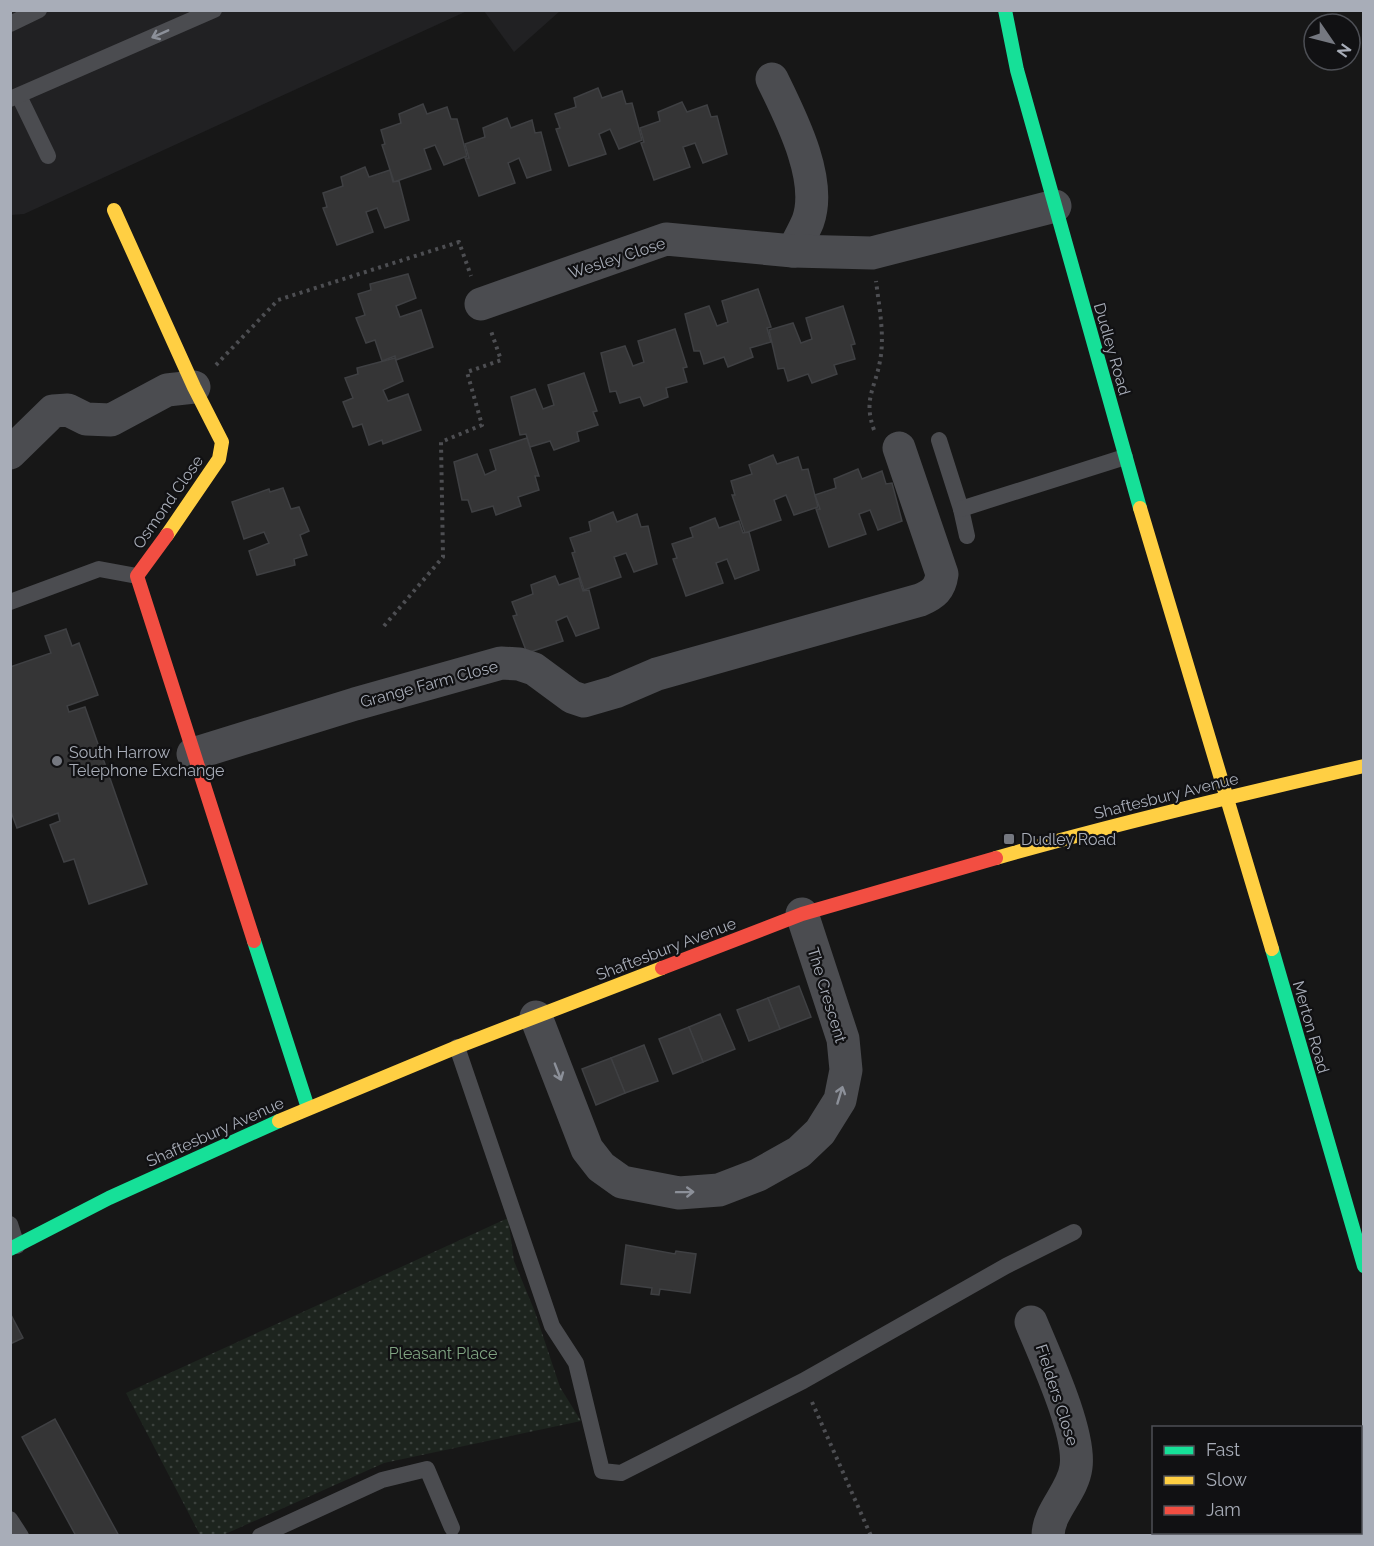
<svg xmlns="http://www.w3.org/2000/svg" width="1374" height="1546" viewBox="0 0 1374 1546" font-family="Raleway,sans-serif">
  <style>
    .built { fill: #212123 }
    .garden { fill: url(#garden-dots) }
    .building { fill: #353536; stroke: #3f4043; stroke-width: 1.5 }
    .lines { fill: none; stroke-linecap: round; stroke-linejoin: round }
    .path { stroke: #4d4e52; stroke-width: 4; stroke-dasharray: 3 4.5; stroke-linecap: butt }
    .lane { stroke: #4b4c50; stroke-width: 16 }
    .street { stroke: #4b4c50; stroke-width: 33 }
    .fast { stroke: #16e098; stroke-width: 14 }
    .slow { stroke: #ffcf43; stroke-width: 14 }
    .jam { stroke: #f24e42; stroke-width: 14 }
    .oneway { stroke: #8c9099 }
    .poi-dot { fill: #757880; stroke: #111113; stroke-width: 2 }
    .labels { text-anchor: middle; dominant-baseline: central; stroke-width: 4.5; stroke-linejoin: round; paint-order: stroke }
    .street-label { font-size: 16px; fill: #a8adb8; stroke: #111113 }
    .poi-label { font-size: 16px; fill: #a8adb8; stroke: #111113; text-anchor: start }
    .park-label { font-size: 16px; fill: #7fa381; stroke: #111113 }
  </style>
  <defs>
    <pattern id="garden-dots" width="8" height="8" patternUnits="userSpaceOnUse" patternTransform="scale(1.5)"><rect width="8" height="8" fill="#1d241e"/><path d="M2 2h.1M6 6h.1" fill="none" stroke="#3b413d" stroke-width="1.8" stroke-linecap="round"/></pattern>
  </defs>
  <rect width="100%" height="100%" fill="#171717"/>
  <g class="built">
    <polygon points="11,11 467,11 24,214 11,215"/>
    <polygon points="484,11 560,11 514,52"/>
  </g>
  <polygon class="garden" points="508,1218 514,1261 535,1312 560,1387 581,1421 384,1463 223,1535 200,1535 126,1393"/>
  <g class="building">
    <polygon points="598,88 602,98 622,91 626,104 632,103 642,140 619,149 610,129 599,134 606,154 569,166 556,129 560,128 555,114 576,107 574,98"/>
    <polygon points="682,102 687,112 707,105 711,117 717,116 727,154 703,163 695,143 683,147 690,167 654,180 641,143 644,142 640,128 660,121 658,112"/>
    <polygon points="423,104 427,114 447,107 451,119 457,119 467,156 444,165 435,145 424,149 431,169 394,182 382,145 385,144 381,130 401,123 399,114"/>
    <polygon points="507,118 511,128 532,120 535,133 541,132 551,170 527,178 519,158 508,163 515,183 479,196 465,158 469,158 465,144 485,137 483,128"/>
    <polygon points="365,167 369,177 390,170 393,182 399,181 409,220 385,228 377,208 366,212 373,232 337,245 323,208 327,207 323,193 343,186 341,177"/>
    <polygon points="408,274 416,298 396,306 400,317 421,310 433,347 396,360 395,356 382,361 375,340 366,343 356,318 365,315 358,294 371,290 370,284"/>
    <polygon points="758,289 771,327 767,328 771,342 750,348 753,357 728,367 724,357 704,364 700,351 694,351 685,314 709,306 717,326 728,322 722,301"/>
    <polygon points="843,306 855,344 851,345 855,359 834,365 837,374 812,383 808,374 788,381 784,368 778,369 769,330 793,323 801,343 812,339 806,318"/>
    <polygon points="675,329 687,367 683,368 687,382 666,388 668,397 644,406 640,397 620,403 616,391 610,392 601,353 625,346 633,366 644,362 638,341"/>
    <polygon points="395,358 403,381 383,390 388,401 408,394 421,430 383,444 382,440 369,445 362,424 353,427 343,402 353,398 345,378 358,374 357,368"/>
    <polygon points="584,373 597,411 593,412 598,425 577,432 579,441 554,450 550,441 530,447 526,434 520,435 511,397 535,389 543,409 554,405 548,385"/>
    <polygon points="527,438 539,476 535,476 539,490 518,497 521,506 496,515 493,506 472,512 468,500 462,500 454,462 477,454 485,475 496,470 490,450"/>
    <polygon points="773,455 777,464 798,457 802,470 808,469 818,507 794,515 786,495 774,500 781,520 745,533 732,495 735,495 731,481 752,474 749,465"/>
    <polygon points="858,469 862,479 882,471 886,484 892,483 902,521 878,530 870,510 859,514 866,534 829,547 816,509 820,509 815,495 836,488 834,479"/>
    <polygon points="283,488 291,509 299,507 309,531 300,535 307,555 294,559 295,565 257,575 249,551 269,543 264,532 244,539 232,502 269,489 270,492"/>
    <polygon points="613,512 617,522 637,514 641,527 648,526 657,564 634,572 626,553 614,557 621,577 584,590 572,553 575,552 570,538 591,531 589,522"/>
    <polygon points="715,518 719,528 739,521 743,533 749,532 759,570 735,579 727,559 716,563 723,583 686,596 673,559 677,558 672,544 693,537 690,528"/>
    <polygon points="555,576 559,585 579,578 583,591 589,590 599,628 576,636 567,616 556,621 563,641 527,653 513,616 517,615 512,602 533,594 531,585"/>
    <polygon points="66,629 72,646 79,643 98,695 67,706 69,712 85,707 147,884 89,904 74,859 64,862 50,825 60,821 58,813 17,828 10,809 10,667 51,653 45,636"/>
    <polygon points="799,986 811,1017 780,1029 768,998"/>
    <polygon points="768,998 780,1029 749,1041 737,1010"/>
    <polygon points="720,1014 735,1049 703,1062 689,1027"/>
    <polygon points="689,1027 703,1062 673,1074 659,1039"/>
    <polygon points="644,1045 658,1081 625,1093 611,1058"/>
    <polygon points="611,1058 625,1093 596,1105 582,1069"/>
    <polygon points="626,1245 675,1254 676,1251 696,1254 690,1293 660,1289 659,1295 651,1294 652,1288 621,1284"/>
    <polygon points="10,1313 23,1338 10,1344"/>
    <polygon points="55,1419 119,1536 76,1536 22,1437"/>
  </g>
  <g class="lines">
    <g class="path">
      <polyline points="216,365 278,300 459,242 471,276"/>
      <path d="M874,430C863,399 875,389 880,361C885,336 879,306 876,281"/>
      <polyline points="384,626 443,557 441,442 482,425 467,372 501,360 491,331"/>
      <polyline points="812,1402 871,1536"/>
    </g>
    <g class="lane">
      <polyline points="10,24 39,10"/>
      <polyline points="19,96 48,156"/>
      <polyline points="10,99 214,10"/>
      <polyline points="939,440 961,509 967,536"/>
      <polyline points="961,509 1125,457"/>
      <polyline points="10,602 99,569 137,576"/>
      <polyline points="457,1047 552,1326 576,1363 602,1471 621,1473 803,1381 1006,1266 1074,1232"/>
      <polyline points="10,1224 17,1246"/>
      <polyline points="10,1519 21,1536"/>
      <polyline points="260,1536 382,1480 427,1469 452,1528"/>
    </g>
    <g class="street">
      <path d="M772,79C790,116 823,179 808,221C804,231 798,241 793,251"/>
      <polyline points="481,304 666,239 793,251 872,253 1055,206"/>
      <polyline points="10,453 53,411 68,410 86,419 111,420 167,390 194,387"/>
      <path d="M193,754L355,704L501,663L519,664L534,669L572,697L584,701L615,692L657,674L920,600C934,594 940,589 942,574L899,448"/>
      <polyline points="536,1017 587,1149 601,1167 622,1182 679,1193 719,1190 758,1175 799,1152 820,1132 840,1100 846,1070 843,1039 802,914"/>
      <path d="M1031,1322C1045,1356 1081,1433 1076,1467C1073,1492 1048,1511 1048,1536"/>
    </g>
    <g class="fast">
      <polyline points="1005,10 1017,70 1140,508"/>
      <polyline points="254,941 308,1108"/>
      <polyline points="1272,949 1364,1266"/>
      <polyline points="10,1249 109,1198 279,1121"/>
    </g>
    <g class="slow">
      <polyline points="114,210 194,387 222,442 219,459 167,535"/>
      <polyline points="1140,508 1272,949"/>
      <path d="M996,858C1118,823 1241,794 1364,766"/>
      <polyline points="279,1121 457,1047 662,968"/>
    </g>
    <g class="jam">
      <polyline points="167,535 137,576 254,941"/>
      <polyline points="662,968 802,914 996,858"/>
    </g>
  </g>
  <defs><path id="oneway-shaft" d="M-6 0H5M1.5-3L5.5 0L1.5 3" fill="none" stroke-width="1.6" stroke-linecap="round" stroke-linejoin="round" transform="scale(1.5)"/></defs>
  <g class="oneway">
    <use href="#oneway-shaft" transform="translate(160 34) rotate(156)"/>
    <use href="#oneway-shaft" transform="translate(558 1072) rotate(69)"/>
    <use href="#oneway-shaft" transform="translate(840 1095) rotate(-73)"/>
    <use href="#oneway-shaft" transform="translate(685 1192) rotate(-1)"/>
  </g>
  <g class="poi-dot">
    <circle cx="57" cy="761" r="6"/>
    <rect x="1003" y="833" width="12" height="12" rx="3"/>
  </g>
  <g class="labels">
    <g class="street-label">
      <text transform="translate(617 258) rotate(-18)">Wesley Close</text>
      <text transform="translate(1112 349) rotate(74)">Dudley Road</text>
      <text transform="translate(168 502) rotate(-55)">Osmond Close</text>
      <text transform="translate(429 684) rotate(-15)">Grange Farm Close</text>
      <text transform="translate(1166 796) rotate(-14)">Shaftesbury Avenue</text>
      <text transform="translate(666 949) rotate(-21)">Shaftesbury Avenue</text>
      <text transform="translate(827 995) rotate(73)">The Crescent</text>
      <text transform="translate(1311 1027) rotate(74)">Merton Road</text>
      <text transform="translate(215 1132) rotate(-24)">Shaftesbury Avenue</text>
      <text transform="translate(1057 1395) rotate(72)">Fielders Close</text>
    </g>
    <g class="poi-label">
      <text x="69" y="752">South Harrow<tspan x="69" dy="18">Telephone Exchange</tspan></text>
      <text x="1021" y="839">Dudley Road</text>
    </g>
    <g class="park-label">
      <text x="443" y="1353">Pleasant Place</text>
    </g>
  </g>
  <rect width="1374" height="1546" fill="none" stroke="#a8adb8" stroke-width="24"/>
  <rect x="1152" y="1426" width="210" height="108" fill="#111113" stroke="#4d4f55" stroke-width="1.5"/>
  <rect x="1164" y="1446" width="30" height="9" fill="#16e098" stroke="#4d4f55" stroke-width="1.5"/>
  <text x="1206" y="1456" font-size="18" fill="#a8adb8">Fast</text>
  <rect x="1164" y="1476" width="30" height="9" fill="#ffcf43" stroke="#4d4f55" stroke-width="1.5"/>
  <text x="1206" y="1486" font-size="18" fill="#a8adb8">Slow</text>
  <rect x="1164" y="1506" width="30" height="9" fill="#f24e42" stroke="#4d4f55" stroke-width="1.5"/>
  <text x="1206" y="1516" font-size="18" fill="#a8adb8">Jam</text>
  <g transform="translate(1332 42) rotate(125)"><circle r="28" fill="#111113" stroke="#4d4f55" stroke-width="1.5"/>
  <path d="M0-4.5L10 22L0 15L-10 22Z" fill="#757880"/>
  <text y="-9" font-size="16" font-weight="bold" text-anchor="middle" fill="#a8adb8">N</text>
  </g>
</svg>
